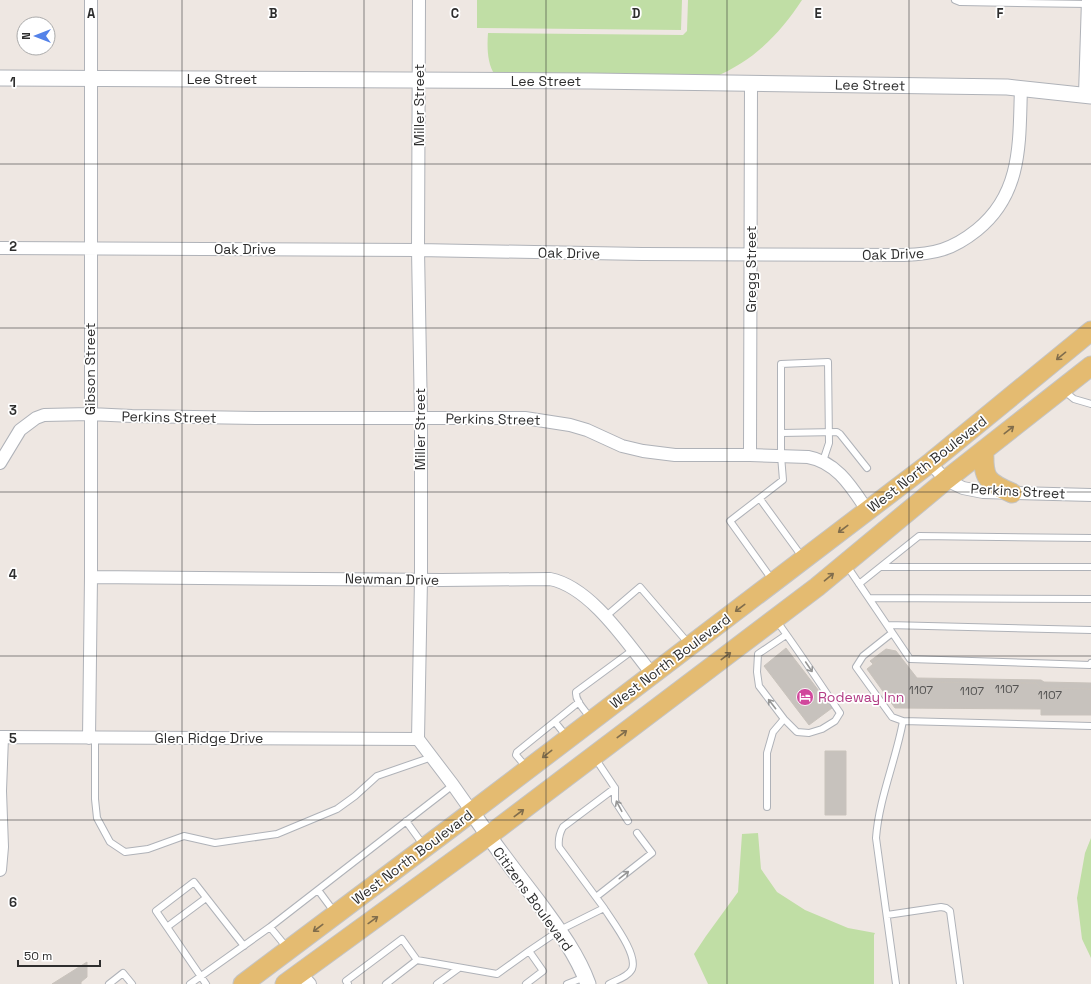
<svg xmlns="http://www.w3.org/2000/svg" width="1091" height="984" font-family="'Space Grotesk',sans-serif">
<rect width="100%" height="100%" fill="#eee7e2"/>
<path fill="#c0dea5" d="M477 0H682L681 30 477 28Z
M688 0H802C780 34 752 62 714 77L495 75C487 64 487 46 488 33L683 35 687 31Z
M758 833 761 869 777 892 805 910 848 928 875 933 874 935V984H708L694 954 706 936 738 892 742 834Z
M1091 838V958L1082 939 1077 898 1085 853Z"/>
<path fill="#c7c2bd" stroke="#c9c3bc" d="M786 648 832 708 809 725 764 666Z
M886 649 896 651 917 678 1041 680 1044 682 1091 683V689L1041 688 1036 683 915 682 894 655 887 653 873 664 870 661Z
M887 653 894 655 915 682 1036 683 1041 688 1091 689V715H1041V709L895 708 867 669Z
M825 751H846V815H825Z
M87 962V977L81 982V984H52Z"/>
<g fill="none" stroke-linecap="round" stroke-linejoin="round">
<g stroke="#afb2b8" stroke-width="8">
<path id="service" d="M955 0 960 2 1088 4
M1063 390 1074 399 1091 404
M781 433 837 432 840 434 867 468
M760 499 803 558
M847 566 910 659 1090 665 1091 663
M882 567H1091
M773 581 730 521 783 480 781 456V364L828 362 829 443 823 461
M859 584 919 536 1091 538
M869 598 1091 599
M605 617 640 587 689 644
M776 620C798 650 819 682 840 713L835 721 822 729 809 733 797 732 784 719 759 686 757 672 758 654 786 635
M888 625 1091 630
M892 633 863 656 856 667 892 717 903 721 1091 726
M591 719C586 711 575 702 576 692L633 650
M555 722 567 737
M95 738V799L97 818 110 842 125 852 148 849 184 836 215 843 277 834 337 809 355 796 377 776 432 757
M527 768 516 755 517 752 579 702
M615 788V801L628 821
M767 807V753L773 732 784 719
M406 821 424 846
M318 890 335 913
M596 897 652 853 637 833
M604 908C612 921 638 954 632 969 628 977 616 980 609 984
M887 915 941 907 946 908 950 911 960 984
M167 927 206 898
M270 927 288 949
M109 984 123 973 132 984
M190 984 270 927 453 785
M206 984 156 911 194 882 244 946
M348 984 346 981 402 939 417 960 497 974 529 951
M386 984 417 960
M437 984 459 968
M526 984 543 971 529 951 560 930 604 908 559 847C558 839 559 834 563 827L615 788 595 758
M567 984 585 977
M896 984 876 838C879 798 896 760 903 721"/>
</g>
<g stroke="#afb2b8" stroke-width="14">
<path id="minor" d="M419 0 418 250 421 418V579L418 739 453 785 472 812
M1085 95 1088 0
M0 248 418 250 642 254 904 255C934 254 952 250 977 230 1023 193 1019 141 1021 88
M750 455 751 83
M0 463 20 430 36 418 44 415 90 414 132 416 259 418H525L570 425 587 430 622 446 643 451 675 455H750L808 457C837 462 852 488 867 510
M930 463 946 480 963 488 983 492 1091 495
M91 577 441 580 550 579C591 587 627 643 652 674
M0 737 418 739
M89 738 91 577V0
M0 870 2 847 0 791 2 737
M300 973 310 984"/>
</g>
<g stroke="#afb2b8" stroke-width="17">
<path id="tertiary" d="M0 78 591 81 1007 87 1091 96
M472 812C493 844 516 873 539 903 558 929 577 954 588 984"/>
</g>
<g stroke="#c4c4c4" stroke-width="21">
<path id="primary" d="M984 450C983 478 986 482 1012 493
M243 984 452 827 930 463 1091 331
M285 984 488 836 817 587 946 480 1091 366"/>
</g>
<use href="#service" stroke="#fff" stroke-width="6"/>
<use href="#minor" stroke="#fff" stroke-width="12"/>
<use href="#tertiary" stroke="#fff" stroke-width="15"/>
<use href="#primary" stroke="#e4bb71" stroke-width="19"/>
</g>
<defs><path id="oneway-shaft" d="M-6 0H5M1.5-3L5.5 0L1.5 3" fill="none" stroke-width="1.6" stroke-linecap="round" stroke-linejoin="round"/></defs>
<g stroke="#806d4c">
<use href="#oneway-shaft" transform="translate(1061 356) rotate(141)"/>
<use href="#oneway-shaft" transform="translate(1009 430) rotate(-38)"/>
<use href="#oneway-shaft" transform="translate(843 529) rotate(143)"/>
<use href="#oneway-shaft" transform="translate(829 577) rotate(-40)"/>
<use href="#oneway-shaft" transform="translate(740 608) rotate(143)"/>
<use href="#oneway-shaft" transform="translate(726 656) rotate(-37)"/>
<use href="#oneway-shaft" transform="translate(622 734) rotate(-37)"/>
<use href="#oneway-shaft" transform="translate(547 754) rotate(142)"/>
<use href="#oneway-shaft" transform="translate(519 813) rotate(-37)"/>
<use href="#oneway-shaft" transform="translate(373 920) rotate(-36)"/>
<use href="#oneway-shaft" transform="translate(318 928) rotate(143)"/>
</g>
<g stroke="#969696">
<use href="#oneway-shaft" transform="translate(809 667) rotate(56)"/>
<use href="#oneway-shaft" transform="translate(772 704) rotate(-128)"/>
<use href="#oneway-shaft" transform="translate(619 806) rotate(-118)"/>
<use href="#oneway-shaft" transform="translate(624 875) rotate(-38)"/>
</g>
<path fill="none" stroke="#2e2e2e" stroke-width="1" stroke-opacity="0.55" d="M182 0V984M364 0V984M546 0V984M727 0V984M909 0V984M0 164H1091M0 328H1091M0 492H1091M0 656H1091M0 820H1091"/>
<defs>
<g id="hotel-disc" transform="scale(0.9)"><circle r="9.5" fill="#d1479c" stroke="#fff"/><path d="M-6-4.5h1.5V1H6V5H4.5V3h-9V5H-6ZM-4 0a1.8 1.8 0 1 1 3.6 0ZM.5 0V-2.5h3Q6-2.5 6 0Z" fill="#fff"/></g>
</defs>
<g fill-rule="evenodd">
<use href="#hotel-disc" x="805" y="697"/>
</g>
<g text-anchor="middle" stroke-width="3.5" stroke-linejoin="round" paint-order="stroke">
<g font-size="12" fill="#545352">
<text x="1007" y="693">1107</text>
<text x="921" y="694">1107</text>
<text x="972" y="695">1107</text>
<text x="1050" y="699">1107</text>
</g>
<g font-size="14" fill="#2e2e2e" stroke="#fff">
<text x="222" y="84">Lee Street</text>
<text x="546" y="86">Lee Street</text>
<text transform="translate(870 85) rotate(1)" y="5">Lee Street</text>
<text transform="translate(419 105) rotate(-90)" y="5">Miller Street</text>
<text x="245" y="254">Oak Drive</text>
<text transform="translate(569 253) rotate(1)" y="5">Oak Drive</text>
<text transform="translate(893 254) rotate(-2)" y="5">Oak Drive</text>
<text transform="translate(751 269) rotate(-90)" y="5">Gregg Street</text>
<text transform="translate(90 369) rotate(-90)" y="5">Gibson Street</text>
<text transform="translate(169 417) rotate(1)" y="5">Perkins Street</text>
<text transform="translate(493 419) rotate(1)" y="5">Perkins Street</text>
<text transform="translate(420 429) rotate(-90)" y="5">Miller Street</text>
<text transform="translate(927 464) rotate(-38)" y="5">West North Boulevard</text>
<text transform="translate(1018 491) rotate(3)" y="5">Perkins Street</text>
<text transform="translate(392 579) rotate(1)" y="5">Newman Drive</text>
<text transform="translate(670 661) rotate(-37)" y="5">West North Boulevard</text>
<text x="209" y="743">Glen Ridge Drive</text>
<text transform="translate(412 857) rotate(-37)" y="5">West North Boulevard</text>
<text transform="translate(533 899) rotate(54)" y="5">Citizens Boulevard</text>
</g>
<g font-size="14" fill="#b23c85" stroke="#fff" text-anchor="start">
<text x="818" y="702">Rodeway Inn</text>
</g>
</g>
<g font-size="13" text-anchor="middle" font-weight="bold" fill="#2e2e2e" stroke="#fff" stroke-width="3.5" stroke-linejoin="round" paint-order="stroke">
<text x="91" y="18">A</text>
<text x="273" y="18">B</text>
<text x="455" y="18">C</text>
<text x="636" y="18">D</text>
<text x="818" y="18">E</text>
<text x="1000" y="18">F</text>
<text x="13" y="87">1</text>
<text x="13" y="251">2</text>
<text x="13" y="415">3</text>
<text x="13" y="579">4</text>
<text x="13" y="743">5</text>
<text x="13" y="907">6</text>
</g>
<g transform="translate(36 36) rotate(270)"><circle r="19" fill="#ffffff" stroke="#ababab"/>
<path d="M0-3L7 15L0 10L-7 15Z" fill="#5482e9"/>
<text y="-6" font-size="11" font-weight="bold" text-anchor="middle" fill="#2e2e2e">N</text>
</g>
<path d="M18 960v6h82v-6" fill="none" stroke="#2e2e2e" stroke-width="2"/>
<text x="24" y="960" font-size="12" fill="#2e2e2e" stroke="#ffffff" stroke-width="3" paint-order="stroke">50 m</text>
</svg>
